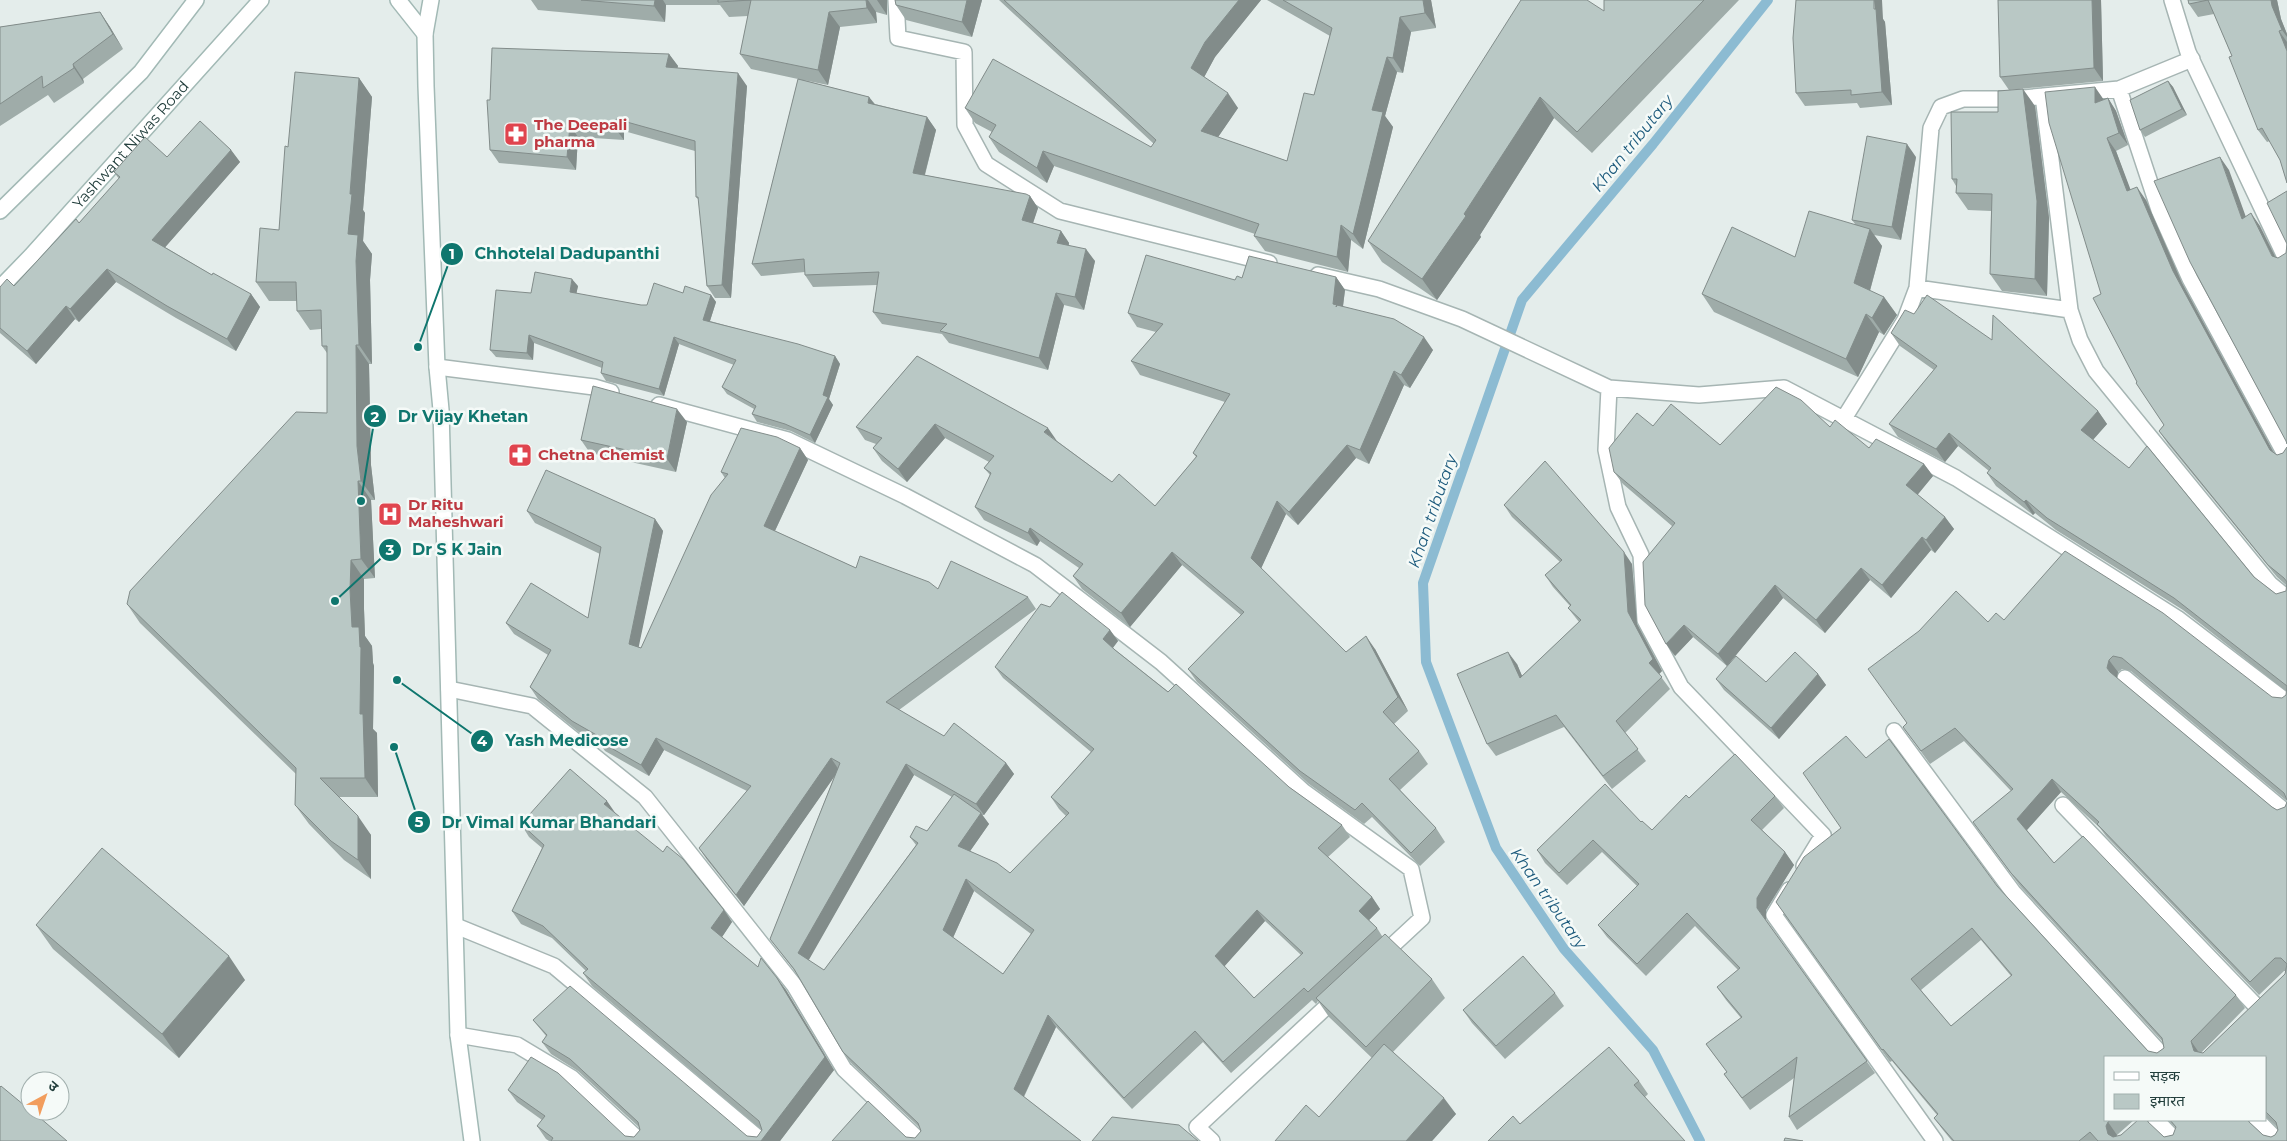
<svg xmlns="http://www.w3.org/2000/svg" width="2287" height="1141" font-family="Montserrat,'Noto Sans Devanagari',sans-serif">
<rect width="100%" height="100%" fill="#e4edeb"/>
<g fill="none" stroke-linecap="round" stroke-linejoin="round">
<path stroke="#8cbbd2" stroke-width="10" d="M1700 1141 1653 1050 1564 949 1496 848 1426 662 1423 583 1522 300 1653 144 1768 0"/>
<g stroke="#a6b5b3" stroke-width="18">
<path id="street" d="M896 0 898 38 964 52 965 125 986 164 1060 211 1269 263
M2172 0 2188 52 2287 261
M2119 89 2159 210 2190 279 2287 458
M2043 96 2070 310 2080 340 2096 371 2270 584 2287 598
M1318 275 1379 289 1462 319 1609 388 1699 395 1784 388 1956 478 2177 618 2287 702
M1917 288 2070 310
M437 367 594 387 611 392
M1609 388 1606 450 1618 507 1641 555 1645 620 1681 687 1823 835 1804 866
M659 405 788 440 905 496 1035 565 1161 662 1303 791 1411 869 1422 918 1380 957
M1843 420 1905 320 1917 288 1931 128 1941 107 1963 99H2012L2119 89 2192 59
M2125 678 2287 813
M449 689 532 706 645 797 794 985 844 1069 920 1141
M1894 731 2013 892 2164 1057
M2063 805 2259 1009
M1789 890 1774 915 1935 1141
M456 926 554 966 762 1141
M458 1035 517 1045 572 1078 640 1141
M2156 1120 2176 1141
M2257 1120 2278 1141
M1212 1141 1197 1127 1339 995"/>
</g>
<g stroke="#a2b9b5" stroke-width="18">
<g id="secondary">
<path d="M398 0 425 34"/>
<path d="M431 0 425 34 426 86 437 367 441 410 458 1035 472 1141"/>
<path d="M0 211 141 72 196 0"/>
<path id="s1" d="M0 288 31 256 261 0"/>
</g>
</g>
<use href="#street" stroke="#fff" stroke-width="15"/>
<use href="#secondary" stroke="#fff" stroke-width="15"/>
</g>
<path fill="#9faca9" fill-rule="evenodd" d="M531 0H887V15L876 12 877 23 840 27 828 85 803 80 869 97 875 104 927 117 936 130 925 175 1030 196 1038 208 1033 223 1061 231 1069 243V245L1095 261 1084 310 1064 305 1048 370 949 343 942 334 882 324 873 312 877 285 813 287 805 275V272L761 276 752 264 798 79 751 69 740 54 748 16 729 17 720 5H666L665 22 538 10Z
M895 0H982L972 37 906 20 896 5Z
M999 0H1261L1215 57 1204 77 1238 108 1218 137 1287 161 1314 95 1330 36 1267 0H1431L1436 28 1411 32 1403 73 1397 72 1385 116 1393 127 1363 249 1351 240 1348 272 1265 251 1254 236 1255 234 1054 166 1047 183 999 152 989 137 992 132 975 123 965 108 1151 147 1154 144Z
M1604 0H1739L1592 153 1554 118 1480 235 1481 237 1437 300 1382 262 1368 241 1604 11Z
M1998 0H2101L2103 81 2009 90 2000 77Z
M2188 0H2277L2281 19 2287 34V183L2280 160 2270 141 2267 142 2258 130 2232 56 2214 14 2198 17 2189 4Z
M100 12 110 27 123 49 83 79 84 83 54 103 48 95 0 126V27Z
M1883 19 1885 22 1892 105 1860 108 1857 103 1805 106 1796 93Z
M669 54 678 66 677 68 747 86 731 298H715L707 286 699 200 696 197 695 151 624 131V140L578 137 576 170 499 163 490 150V100Z
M359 78 372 97 363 210 365 213 363 241 372 254 370 280 372 364H369L371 465 375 500H371L375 578 364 579V609L365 636 372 646 373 663 374 666 373 729 377 733 378 797H339L371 835V879L344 860 309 824 295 805 296 774 140 623 127 604 327 413V353L322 346 321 329 310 330 297 311V301H269L256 282 279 230 288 147Z
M2168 81 2173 87 2187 115 2145 137 2140 130Z
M2108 98 2116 111 2128 145 2116 151 2130 190 2146 200 2182 283 2273 452 2277 455 2283 453 2287 447V801L2131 671 2122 669 2118 672 2117 678 2272 807 2277 810 2285 807 2287 802V1141H1952L1943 1130 1934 1118 1937 1115 1892 1061 1890 1062 1776 902 1841 828 1866 758 1997 886 2148 1051 2157 1053 2164 1048 2163 1042 2020 886 1973 822 2011 791 1964 741 1930 764 1903 727 1907 724 1988 622 2004 620 2272 697 2282 698 2286 695V691L2183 610 2056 530 2035 513 2033 515 1996 486 1987 473 1989 471 1958 446 1945 462 1898 437 1889 424 1934 370 1900 346 1891 333 1914 314 1992 340 2098 411 2107 424 2093 440 2254 577 2276 594 2286 591V585L2277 577 2168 444 2159 431 2164 425 2137 382 2101 294 2104 100ZM2061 792 2100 828 2106 836 2259 995 2284 971H2285V974L2203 1053H2201L2245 1008 2236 995 2054 863 2027 830ZM1981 940 2011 976 1951 1026 1921 990ZM2106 1057H2266V1117L2278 1128V1130L2275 1135 2271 1137 2263 1135 2248 1121V1120H2168L2176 1128 2173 1135 2164 1137H2116L2117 1135 2134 1120H2106Z
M2035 106 2049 218 2047 296 2002 291 1990 274 1991 211 1968 210 1956 193V186L1952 179 1998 112Z
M231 150 240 162 165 247 212 275 251 294 260 307 236 351 176 318 116 282 79 322 75 319 36 364 0 333V287L14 286 79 223 119 179 114 172 167 157Z
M1916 157 1901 240 1874 235 1882 246 1870 291 1884 297 1897 315 1884 335 1879 332 1858 377 1714 312 1702 294 1795 257 1855 224 1852 220Z
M1336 277 1345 290 1343 307 1433 350 1410 388 1404 385 1369 464 1356 458 1298 525 1286 514 1261 568 1346 652 1375 649 1408 711 1394 724 1419 751 1428 764 1400 790 1436 828 1445 842 1420 866 1372 817 1364 824 1309 784 1197 682 1188 669 1241 615 1182 565 1130 627 1082 589 1073 576 1079 568 1040 541 1037 546 984 520 975 507 990 475 984 468 989 462 945 438 907 482 882 461 873 448 876 444 865 440 856 427 917 356 1057 441 1112 482 1155 506 1196 457 1193 453 1225 402 1140 375 1131 361 1156 332 1137 327 1128 313 1242 278Z
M578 286 576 294 641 305H647L683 293 711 295 716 302 710 321 835 356 840 364 829 399 833 405 815 443 791 431 757 422 752 414 754 409 727 394 722 387 734 365 679 344 664 396 606 381 601 373 602 368 534 343 533 360 496 357 490 350 531 293Z
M687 422 676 472 590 453 581 440Z
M1653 426 1720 445 1830 427 1869 448 1924 464 1933 476 1917 494 1945 517 1954 529 1935 553 1931 550 1891 598 1870 580 1825 633 1783 598 1727 666 1693 637 1675 656 1672 526 1623 484 1614 472Z
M800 448 808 460 775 531 856 568 938 589 1028 597 1036 609 899 710 944 736 1006 763 1014 774 984 815H982L989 824 970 851 1010 873 1066 816 1059 809 1051 797 1091 752 1003 678 995 667 1050 607 1110 630 1118 641 1113 648 1289 787 1342 825 1350 837 1328 857 1372 897 1380 909 1369 920 1377 928 1382 936 1432 979 1445 998 1393 1052 1456 1114 1432 1141H1275L1319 1117 1372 1058 1329 1017 1318 1001 1316 1004 1312 1000 1231 1073 1203 1042 1132 1109 1056 1027 1024 1097 1081 1141H832L906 1137 915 1138 921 1131 920 1128 851 1063 843 1052 797 974 770 939 835 775 744 906 707 860 699 848 747 791 664 750 649 776 605 751 600 744 580 733 538 699 530 687 548 655 514 634 506 623 588 618 600 554 535 523 527 511 655 519 663 531 638 647 641 648 725 478 721 472ZM914 775 952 797 927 831 910 837 916 845 824 970 808 960ZM974 891 1031 934 1003 974 953 938ZM1265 921 1301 955 1254 998 1224 966Z
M1504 505 1632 564 1637 624 1662 671 1659 674 1670 689 1625 733 1646 761 1612 789 1564 727 1496 756 1487 744 1517 664 1522 676 1579 622 1568 608 1570 606 1553 587 1545 575 1560 562 1512 517Z
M1818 674 1826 685 1779 739 1724 690 1716 679 1766 682Z
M1775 796 1784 808 1762 830 1785 852 1794 865 1766 910V920L1875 1073 1797 1130 1789 1117 1794 1078 1750 1110 1724 1074 1727 1072 1706 1044 1741 1018 1726 1000 1717 987 1738 970 1695 926 1646 976 1607 937 1598 925 1637 886 1602 852 1567 885 1545 863 1537 850 1641 822 1652 830 1689 798Z
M614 812 724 910 732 922 722 937 758 967 777 978 786 990 834 1070 780 1141H549L546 1139 537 1126 542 1120 517 1102 508 1090 625 1136 634 1137 640 1130V1128L578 1071 551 1054 542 1042 546 1036 533 1020 747 1136 757 1137 762 1130 592 986 583 973 586 971 552 938 521 924 512 911 542 848 529 837 521 824Z
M36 925 245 980 179 1058 53 949Z
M1555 993 1564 1006 1505 1059 1472 1023 1463 1010Z
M1639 1081 1648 1094 1645 1097 1520 1124Z"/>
<path fill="#828c8a" d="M655 0H663L666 5 665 22 654 6Z
M866 0H868L876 12 877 23 867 8Z
M877 0H887V15Z
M967 0H982L972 37 962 22Z
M1239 0H1261L1215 57 1201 83 1191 68 1205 42Z
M1423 0H1431L1436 28 1425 13Z
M1874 0H1882L1883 19 1885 22 1892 105 1882 92Z
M2092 0H2101L2103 81 2094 68Z
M2271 0H2277L2281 19 2287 34V37L2282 30 2272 6Z
M100 12 110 27 123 49 113 34Z
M829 12 840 27 828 85 818 70Z
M1400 17 1411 32 1403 73 1393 58Z
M2279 31 2287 42V51Z
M669 54 678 66 674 80 666 67Z
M1387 57 1397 72 1385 116 1393 127 1363 249 1353 234 1372 110Z
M73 64 83 79 84 83 74 68Z
M738 73 747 86 731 298 722 285Z
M359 78 372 97 363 210 365 213 363 241 372 254 370 280 372 364 359 345 356 261 348 234 350 194Z
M2168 81 2173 87 2187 115 2182 109Z
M2095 87 2104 100 2095 103Z
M2023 89 2035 106 2049 218 2047 296 2035 279Z
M1228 93 1238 108 1212 146 1201 131Z
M869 97 878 109 868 103Z
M1540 97 1554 118 1480 235 1481 237 1437 300 1422 279 1464 214Z
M2108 98 2116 111 2128 145 2119 133Z
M927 117 936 130 922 185 913 173Z
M616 119 624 131V140L615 128Z
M570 125 578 137 576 170 567 157Z
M2107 138 2116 151 2136 204 2127 191Z
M1907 144 1916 157 1901 240 1892 227Z
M231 150 240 162 161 252 152 240Z
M1043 151 1054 166 1047 183 1037 168Z
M2220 157 2229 170 2251 231 2242 219Z
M2137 187 2146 200 2182 283 2279 462 2270 450 2173 271Z
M1030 196 1038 208 1030 232 1022 220Z
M2251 213 2260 226 2281 268 2272 256Z
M1341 225 1351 240 1348 272 1337 257Z
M1870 229 1882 246 1867 301 1854 283Z
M1061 231 1069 243 1066 255 1057 243Z
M1086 249 1095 261 1084 310 1075 297Z
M107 269 116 282 79 322 70 309Z
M1336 277 1345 290 1342 313 1333 304Z
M572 279 578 286 575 300 570 292Z
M1056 293 1064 305 1048 370 1039 358Z
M251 294 260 307 236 351 227 339Z
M711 295 716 302 708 327 703 320Z
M1884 297 1897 315 1884 335 1872 318Z
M66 306 75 319 36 364 27 351Z
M1866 314 1879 332 1858 377 1846 359Z
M529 335 534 343 533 360 527 353Z
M674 337 679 344 664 396 659 389Z
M1424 337 1433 350 1410 388 1401 375Z
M356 345 369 364 371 465 375 500 361 481 357 446Z
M835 356 840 364 829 399 833 405 815 443 810 435Z
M1394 371 1404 385 1369 464 1360 450Z
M677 409 687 422 676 472 667 459Z
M2098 411 2107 424 2090 443 2081 430Z
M935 424 945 438 907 482 898 469Z
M1048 428 1057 441 1044 432Z
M1949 433 1958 446 1945 462 1936 449Z
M1347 445 1356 458 1298 525 1289 512Z
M800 448 808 460 772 537 764 526Z
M1924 464 1933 476 1915 498 1906 485Z
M358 481 371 500 375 578 361 559Z
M2026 500 2035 513 2033 515 2024 502Z
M1277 501 1286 514 1260 571 1251 558Z
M1945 517 1954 529 1935 553 1926 540Z
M655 519 663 531 637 655 629 644Z
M1030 528 1040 541 1037 546 1028 533Z
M1922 537 1931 550 1891 598 1882 585Z
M1172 552 1182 565 1130 627 1121 613Z
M1624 552 1632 564 1637 624 1662 671 1657 676 1649 663 1628 612Z
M351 560 364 579V609L365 636 372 646 373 663 374 666 373 729 377 733 378 797 365 778 360 714 352 627 350 590Z
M1861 568 1870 580 1825 633 1816 620Z
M1775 585 1783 598 1727 666 1718 654Z
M1684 625 1693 637 1675 656 1666 644Z
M1110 630 1118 641 1111 650 1103 639Z
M1366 636 1375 649 1408 711 1398 697Z
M1508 652 1517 664 1528 690 1520 678Z
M2109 660 2118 672 2116 681 2107 668Z
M1818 674 1826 685 1779 739 1771 728Z
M656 738 664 750 649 776 641 765Z
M831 758 839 770 744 906 736 895Z
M1006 763 1014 774 984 815 976 804Z
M906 764 914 775 806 965 798 953Z
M2052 779 2061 792 2026 831 2017 819Z
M607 801 616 814 604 804Z
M981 813 989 824 966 857 958 846Z
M358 816 371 835V879L358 860Z
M1785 852 1794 865 1766 910V920L1757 908V898Z
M966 879 974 891 951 942 943 930Z
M1372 897 1380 909 1367 922 1359 911Z
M724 910 732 922 720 940 711 928Z
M1257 910 1265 921 1223 968 1215 956Z
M229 956 245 980 179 1058 162 1034Z
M777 978 786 990 834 1070 780 1141H761Z
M1048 1015 1056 1027 1022 1100 1014 1089Z
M2191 1041 2200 1054 2194 1051Z
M1444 1098 1456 1114 1432 1141H1406Z
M2108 1122 2117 1135 2115 1139 2108 1134 2106 1126Z"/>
<path fill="#b9c8c5" stroke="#828c8a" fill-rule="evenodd" d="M581 0H655L654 6Z
M718 0H866L867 8 829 12 818 70 740 54 751 0 718 2Z
M895 0H967L962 22 896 5Z
M1004 0H1239L1205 42 1191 68 1228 93 1201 131 1287 161 1304 93 1314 95 1332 28 1283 0H1423L1425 13 1400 17 1393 58 1387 57 1372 110 1383 112 1353 234 1341 225 1337 257 1254 236 1259 224 1043 151 1037 168 989 137 996 125 965 108 993 59 1151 147 1156 140Z
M1521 0H1587L1604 11V0H1704L1577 132 1540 97 1464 214 1466 216 1422 279 1368 241Z
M1796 0H1874V9H1876L1882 92 1851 95V90L1796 93 1793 38Z
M1998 0H2092L2094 68 2000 77Z
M2188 0H2271L2272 6 2282 30 2279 31 2287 51V183L2280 160 2262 128 2258 130 2229 57 2232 56 2208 0 2189 4Z
M100 12 113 34 73 64 74 68 43 88 42 76 0 104V27Z
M492 48 669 54 666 67 738 73 722 285 707 286 698 197H696L695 141 616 119 615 128 570 125 567 157 490 150 487 100H490Z
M295 72 359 78 350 194H352L348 234 358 235 356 261 359 345H356L357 446 361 481H358L361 559 351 560 350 590 352 627H359L360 647H361L360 714H363L365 778H320L358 816V860L331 841 295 805 296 768 127 604 130 591 296 412 327 413V346H322L321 310 297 311 296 282H256L260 228 279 230 285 146 288 147Z
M798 79 869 97 868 103 927 117 913 173 1026 194 1030 196 1022 220 1061 231 1057 243 1086 249 1075 297 1056 293 1039 358 940 331 947 324 873 312 879 272 805 275 804 259 752 264Z
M2168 81 2182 109 2140 130 2130 100Z
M2095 87V103L2108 98 2119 133 2107 138 2127 191 2137 187 2173 271 2270 450 2277 455 2283 453 2287 447V800L2284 793 2122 658 2113 656 2109 660 2107 668 2110 672 2272 807 2277 810 2285 807 2287 802V1141H2098L2090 1132 2079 1141H1954L1934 1118 1938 1114 1883 1049 1882 1050 1776 902 1804 857 1841 828 1803 773 1846 736 1866 758 1889 739 1997 886 2148 1051 2157 1053 2164 1048 2162 1038 2011 873 1973 822 2013 789 1955 728 1921 751 1903 727 1907 723 1868 669 1919 631 1956 591 1988 622 1996 613 2004 620 2065 551 2163 613 2272 697 2282 698 2286 695 2287 686 2174 598 2047 518 2026 500 2024 502 1987 473 1991 468 1949 433 1936 449 1889 424 1937 366 1891 333 1905 310 1914 314 1927 295 1992 340 1993 315 2098 411 2081 430 2129 468 2147 446 2254 577 2276 594 2286 591 2287 582 2284 578 2268 565 2159 431 2164 425 2136 383 2137 382 2093 298 2101 294 2049 123 2045 92ZM2052 779 2099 822 2097 824 2250 982 2275 958H2281L2287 964 2285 974 2203 1053 2194 1051 2191 1041 2236 995 2083 836 2054 863 2017 819ZM1972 928 2012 975 1951 1026 1911 979ZM2106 1057H2266V1112L2276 1122 2278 1130 2275 1135 2271 1137 2263 1135 2247 1120H2170L2176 1127 2173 1135 2164 1137 2146 1120H2138L2121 1135 2113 1137 2108 1134 2106 1126 2108 1122 2111 1120H2106Z
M2023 89 2037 201 2035 279 1990 274 1992 194 1956 193 1957 179H1952L1951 112H1998V91Z
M200 121 231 150 152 240 212 275 213 273 251 294 227 339 167 306 107 269 70 309 66 306 27 351 0 328V287L7 279 14 286 76 219 79 223 120 177 114 172 145 137 167 157Z
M1867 136 1907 144 1892 227 1852 220Z
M2220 157 2242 219 2251 213 2272 256 2278 258 2286 253 2287 244 2267 203 2287 191V444L2286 441 2190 262 2154 181Z
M1809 211 1870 229 1854 283 1884 297 1872 318 1866 314 1846 359 1702 294 1732 227 1795 257Z
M1146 255 1235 280 1237 276 1242 278 1249 256 1336 277 1333 304 1337 305 1336 307 1337 305 1394 319 1424 337 1401 375 1394 371 1360 450 1347 445 1289 512 1277 501 1251 558 1346 652 1366 636 1398 697 1383 712 1419 751 1389 779 1436 828 1411 853 1362 803 1355 810 1300 771 1188 669 1244 612 1172 552 1121 613 1073 576 1083 564 1030 528 1028 533 975 507 991 473 984 468 994 456 935 424 898 469 873 448 882 438 856 427 917 356 1048 428 1044 432 1112 482 1119 474 1155 506 1197 456 1193 453 1230 394 1131 361 1163 324 1128 313Z
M535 272 572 279 570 292 641 305H647L654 283 683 293 685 286 711 295 703 320 798 344 835 356 823 395 828 397 810 435 785 424 752 414 756 406 722 387 736 360 674 337 659 389 601 373 603 362 529 335 527 353 490 350 496 290 531 293Z
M593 386 677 409 667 459 581 440Z
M1776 387 1801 400 1830 427 1835 420 1869 448 1876 439 1924 464 1906 485 1945 517 1926 540 1922 537 1882 585 1861 568 1816 620 1775 585 1718 654 1684 625 1666 644 1645 605 1643 562 1675 523 1614 472 1609 448 1637 413 1653 426 1671 404 1720 445Z
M741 428 777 437 800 448 764 526 856 568 860 556 929 582 938 589 951 561 1028 597 886 702 944 736 954 723 1006 763 976 804 906 764 798 953 824 970 918 843 910 837 916 826 927 831 954 794 981 813 958 846 997 863 1010 873 1069 813 1051 797 1094 749 995 667 1041 604 1050 607 1062 592 1110 630 1103 639 1115 650 1168 692 1176 684 1289 787 1342 825 1318 848 1372 897 1359 911 1377 928 1308 992 1304 988 1223 1062 1195 1031 1124 1098 1048 1015 1014 1089 1081 1141H832L868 1101 906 1137 915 1138 921 1131 918 1123 843 1052 794 969 770 939 840 763 831 758 736 895 699 848 751 786 656 738 641 765 597 740 600 737 572 721 530 687 551 650 506 623 531 583 588 618 601 547 527 511 546 470 655 519 629 644 641 648 711 495 728 474 721 472ZM966 879 1034 930 1003 974 943 930ZM1257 910 1303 953 1254 998 1215 956Z
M1545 461 1624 552 1628 612 1653 659 1649 663 1662 677 1616 721 1638 749 1603 776 1556 715 1487 744 1457 674 1508 652 1520 678 1581 620 1568 608 1571 605 1545 575 1562 560 1504 505Z
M1795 652 1818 674 1771 728 1716 679 1736 656 1766 682Z
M1735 754 1775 796 1751 820 1785 852 1757 898V908L1867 1061 1789 1117 1797 1057 1742 1098 1724 1074 1727 1072 1706 1044 1742 1017 1717 987 1740 968 1687 913 1637 964 1598 925 1639 884 1593 840 1559 873 1537 850 1605 784 1641 822 1642 821 1652 830 1686 795 1689 798Z
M570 769 607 801 604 804 663 852 667 846 683 859 724 910 711 928 758 967 761 958 777 978 825 1057 761 1141H551L553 1138 537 1126 545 1116 508 1090 531 1057 558 1073 625 1136 634 1137 640 1130 638 1122 570 1059 542 1042 547 1035 533 1020 570 986 747 1136 757 1137 762 1130 759 1121 583 973 588 969 543 926 512 911 544 845 521 824Z
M102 848 229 956 162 1034 36 925Z
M1385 934 1432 979 1366 1047 1316 998Z
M1523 956 1555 993 1496 1046 1463 1010Z
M1384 1044 1444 1098 1406 1141H1275L1306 1105 1319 1117Z
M1609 1047 1639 1081 1634 1085 1685 1141H1488L1513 1116 1520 1124Z
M1 1086 30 1110V1111H32L67 1141H0V1087Z
M1112 1117 1179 1125 1198 1141H1092Z
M1785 1138 1803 1141H1784Z"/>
<defs>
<g id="pharmacy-square" transform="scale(1.25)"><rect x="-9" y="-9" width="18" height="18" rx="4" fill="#e0444e" stroke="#f5faf8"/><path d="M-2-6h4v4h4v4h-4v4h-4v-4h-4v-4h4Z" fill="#fff"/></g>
<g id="hospital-square" transform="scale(1.25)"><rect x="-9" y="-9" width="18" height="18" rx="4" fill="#e0444e" stroke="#f5faf8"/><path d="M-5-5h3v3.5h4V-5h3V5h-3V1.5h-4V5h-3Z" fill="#fff"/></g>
</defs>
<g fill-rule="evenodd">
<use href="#pharmacy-square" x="516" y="134"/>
<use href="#pharmacy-square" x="520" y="455"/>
<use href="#hospital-square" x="390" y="514"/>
</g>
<g text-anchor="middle" stroke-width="5" stroke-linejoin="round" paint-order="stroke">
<g font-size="15" font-weight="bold" fill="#be3a42" stroke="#f5faf8" text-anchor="start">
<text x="534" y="130">The Deepali<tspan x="534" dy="17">pharma</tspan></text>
<text x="538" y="460">Chetna Chemist</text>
<text x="408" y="510">Dr Ritu<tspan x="408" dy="17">Maheshwari</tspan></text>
</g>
<g font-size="15" fill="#233f3d" stroke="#f5faf8">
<text dy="5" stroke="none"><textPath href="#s1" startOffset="194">Yashwant Niwas Road</textPath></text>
</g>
<g font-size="16" font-style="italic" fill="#1c5a7c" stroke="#f5faf8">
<text transform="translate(1632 143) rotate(-51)" y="6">Khan tributary</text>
<text transform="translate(1432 511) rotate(-71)" y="6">Khan tributary</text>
<text transform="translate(1549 898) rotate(55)" y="6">Khan tributary</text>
</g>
</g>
<path fill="none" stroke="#0f766e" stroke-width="2" d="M418 347L452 254M361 501L375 416M335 601L390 550M397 680L482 741M394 747L419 822"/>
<g fill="#0f766e" stroke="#f5faf8" stroke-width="2">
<circle cx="418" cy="347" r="5"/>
<circle cx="361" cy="501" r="5"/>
<circle cx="335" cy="601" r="5"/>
<circle cx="397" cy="680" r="5"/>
<circle cx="394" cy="747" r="5"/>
<circle cx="452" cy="254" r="12"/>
<circle cx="375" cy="416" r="12"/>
<circle cx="390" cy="550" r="12"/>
<circle cx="482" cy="741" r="12"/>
<circle cx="419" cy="822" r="12"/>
</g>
<g font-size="15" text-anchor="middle" font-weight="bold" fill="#fff">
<text x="452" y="259">1</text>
<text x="375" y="422">2</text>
<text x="390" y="555">3</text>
<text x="482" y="746">4</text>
<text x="419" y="827">5</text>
</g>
<g font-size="16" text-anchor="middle" font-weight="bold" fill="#0f766e" stroke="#f5faf8" stroke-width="5" stroke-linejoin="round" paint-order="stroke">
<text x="567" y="259">Chhotelal Dadupanthi</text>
<text x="463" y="422">Dr Vijay Khetan</text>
<text x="457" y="555">Dr S K Jain</text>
<text x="567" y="746">Yash Medicose</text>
<text x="549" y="828">Dr Vimal Kumar Bhandari</text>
</g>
<rect x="2104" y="1056" width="162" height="65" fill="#f5faf8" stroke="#a1afad"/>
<rect x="2114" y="1072" width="25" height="8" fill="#ffffff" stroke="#a1afad"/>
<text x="2150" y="1081" font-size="15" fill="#233f3d">सड़क</text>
<rect x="2114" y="1094" width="25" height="15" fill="#b9c8c5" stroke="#a1afad"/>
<text x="2150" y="1106" font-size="15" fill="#233f3d">इमारत</text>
<g transform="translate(45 1096) rotate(40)"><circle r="24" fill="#f5faf8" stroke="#a1afad"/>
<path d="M0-4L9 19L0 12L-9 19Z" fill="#f29d5d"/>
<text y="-8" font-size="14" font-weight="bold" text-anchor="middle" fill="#233f3d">उ</text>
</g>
</svg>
